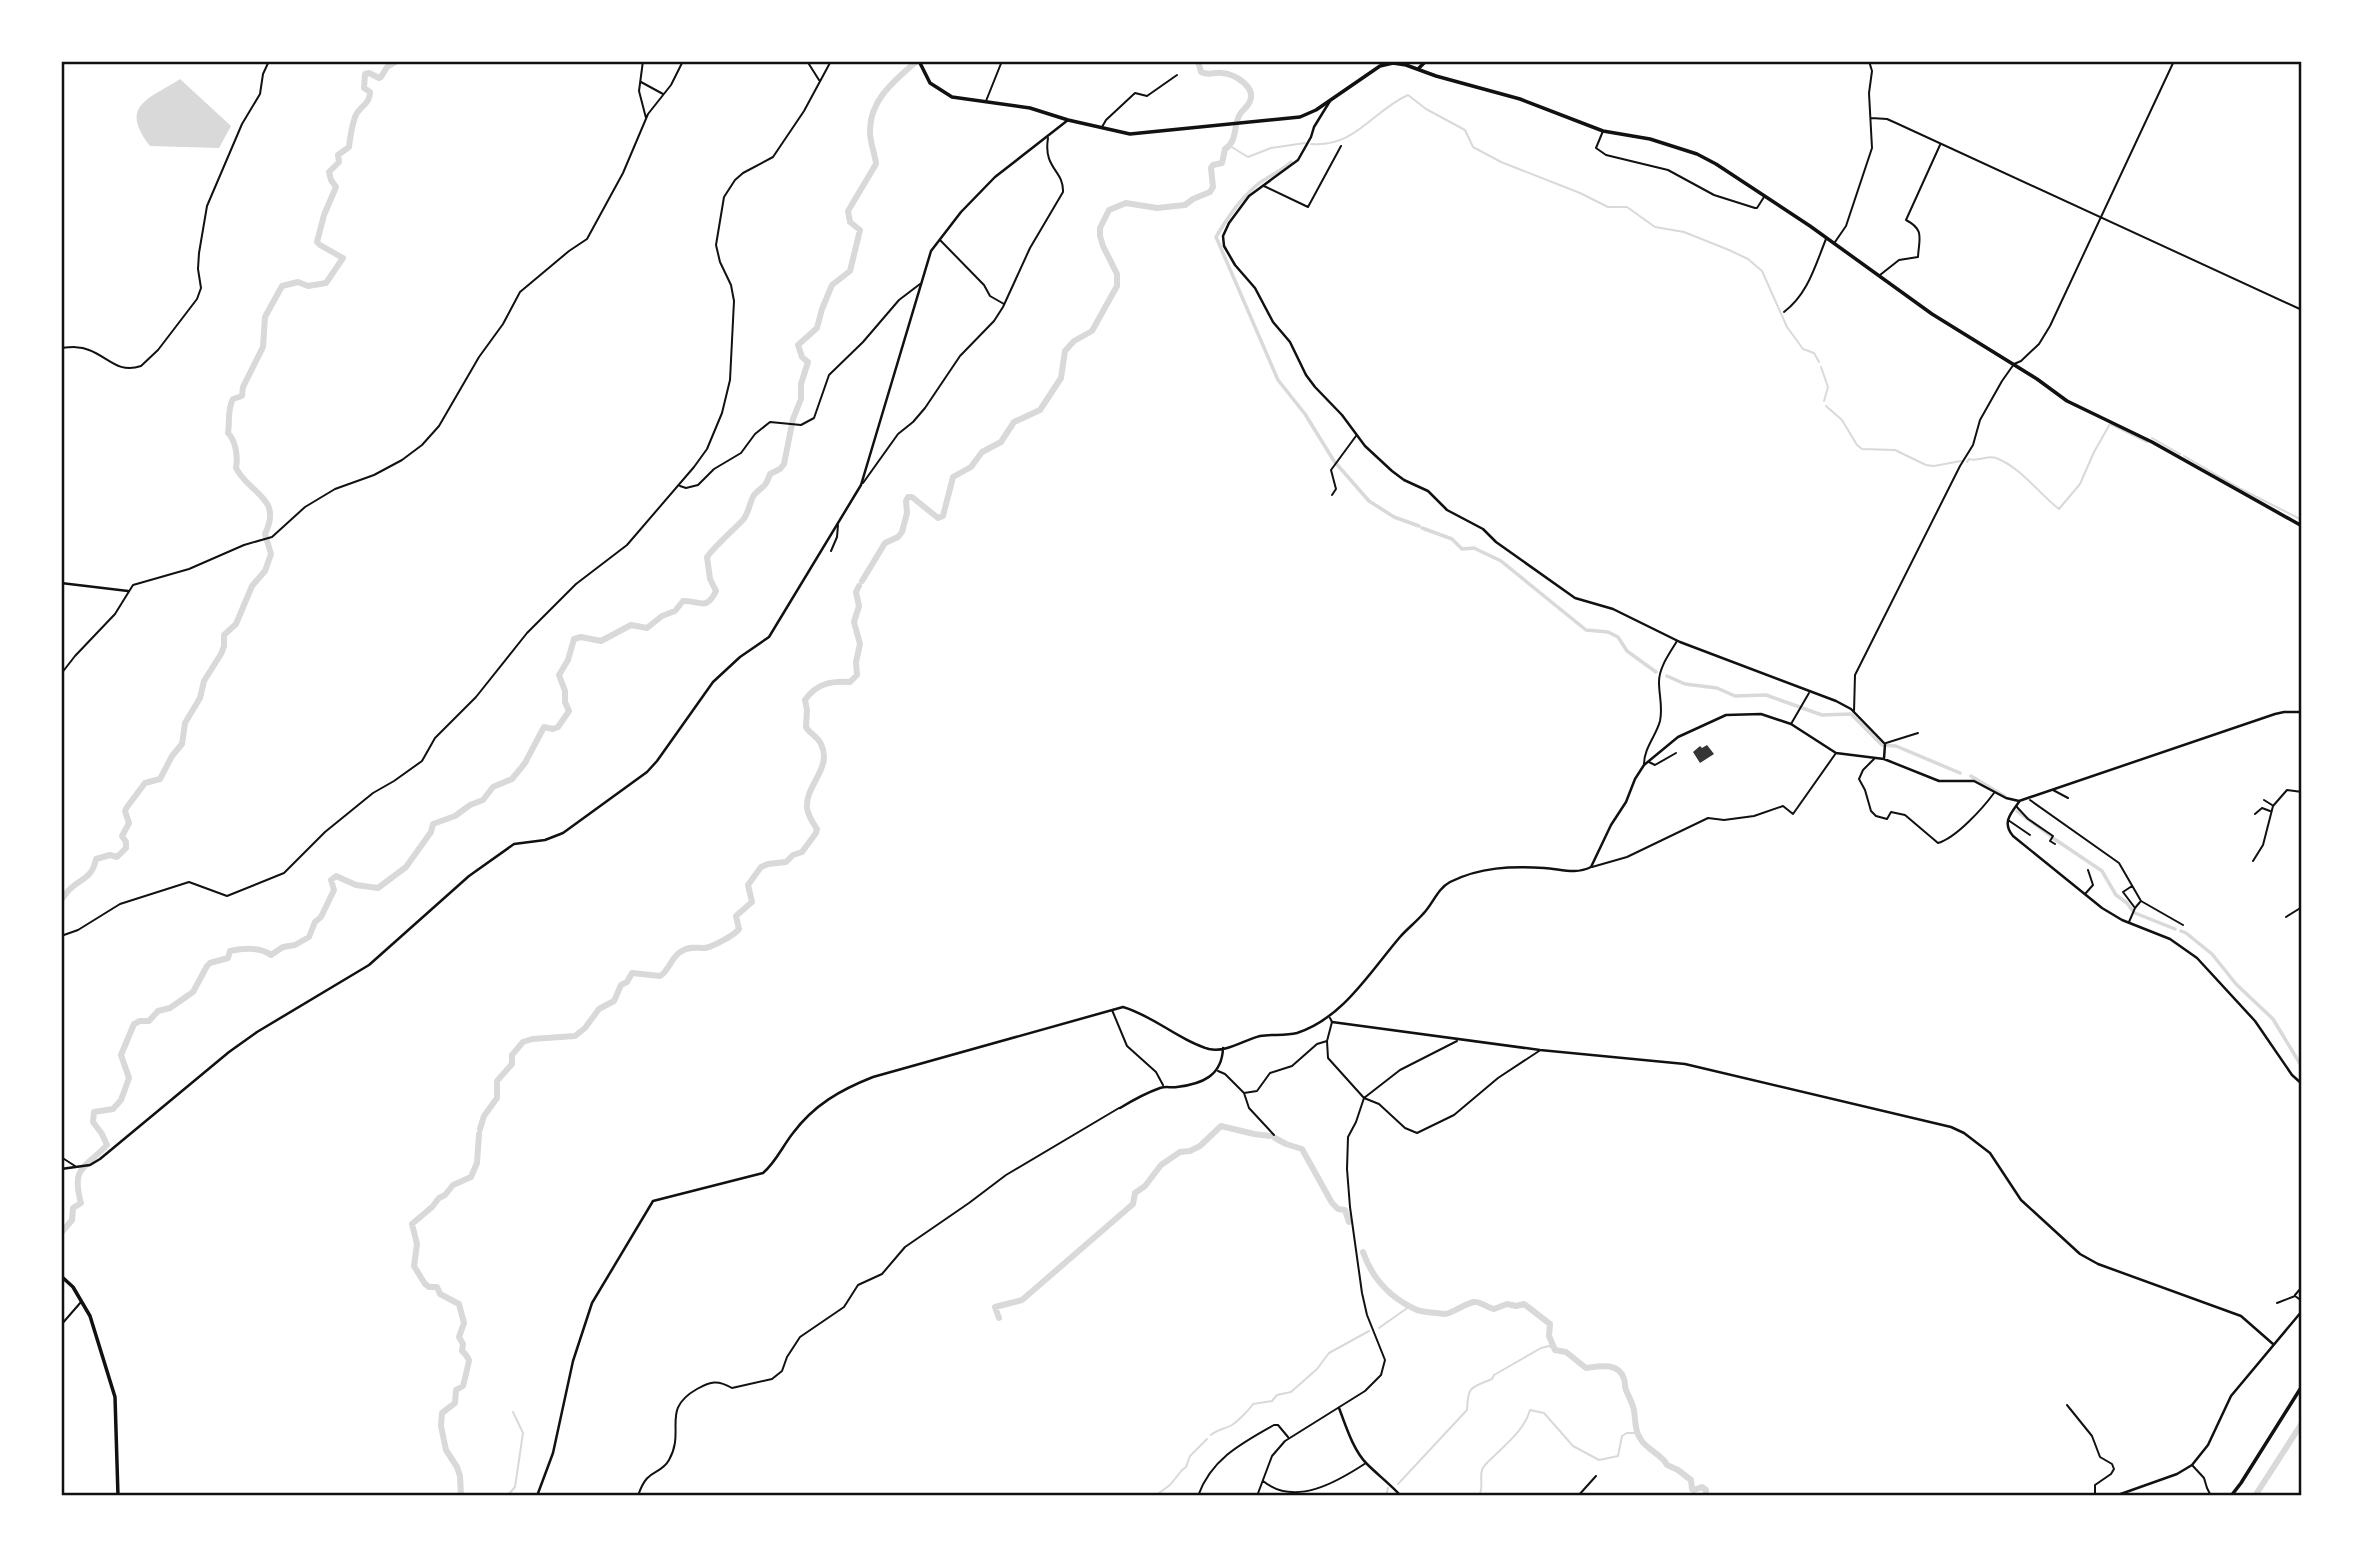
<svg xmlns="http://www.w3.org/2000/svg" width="2363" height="1557" font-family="Manrope,sans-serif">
<rect width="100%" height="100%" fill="#fff"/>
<path fill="#d9d9d9" d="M180 79 231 126 219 148 150 146C119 105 148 100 180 79Z"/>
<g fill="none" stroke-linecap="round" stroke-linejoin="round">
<path stroke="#d9d9d9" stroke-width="2" d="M1311 144C1355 148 1372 111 1408 95L1426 109 1465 130 1473 147 1501 162 1580 193 1608 207H1627L1655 227 1684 232 1729 250 1748 259 1762 271 1787 327 1803 349 1814 353 1819 362
M1230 146 1248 157 1271 148 1305 143
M1821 367 1828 387 1824 401
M1826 406 1842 420 1857 445 1862 449 1895 450 1926 465 1934 466 1961 461
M2152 438 2180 454
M2184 456 2241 489 2302 520
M1967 462 1969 459C1978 462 1987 455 1996 458 2022 468 2038 493 2059 509L2080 484 2094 452 2110 424 2147 442
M1379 1328 1410 1306
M1211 1435C1218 1429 1225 1429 1232 1425 1238 1421 1249 1410 1253 1404L1272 1401 1277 1395 1291 1392 1317 1369 1329 1353 1369 1331
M1398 1484 1467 1410C1468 1385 1471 1388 1492 1379L1494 1375 1541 1348 1549 1346 1555 1350
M507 1496 515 1487 523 1433 513 1412
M1155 1496 1170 1485 1182 1470 1186 1467 1190 1456 1207 1439
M1386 1496 1388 1488
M1479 1496C1485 1486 1477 1473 1485 1465 1501 1448 1524 1432 1530 1410L1544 1413 1573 1446 1599 1460 1618 1456 1622 1436 1627 1433H1637"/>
<path stroke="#d9d9d9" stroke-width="3.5" d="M1291 162C1281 171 1269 176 1258 184 1240 199 1228 217 1216 237L1278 380 1305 414 1334 461 1369 501 1394 517 1419 526
M1422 528 1452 539 1462 549 1474 548 1501 561 1586 630 1608 632 1618 637 1627 651 1656 672
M1667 676 1685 684 1717 688 1735 696 1766 695 1822 715 1851 714 1882 745 1896 746 1960 773
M1971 776 2004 796
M2017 811 2051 836
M2053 838 2102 871 2116 895 2127 903 2132 910
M2135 913 2175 929
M2181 931 2186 933 2212 954 2236 984 2273 1019 2302 1067"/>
<path stroke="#d9d9d9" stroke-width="6" d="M862 581 885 543 898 537 902 532 907 513 906 501 908 497H912L938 518 943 516 953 477 971 467 982 452 1001 442 1014 422 1040 410 1061 378 1065 351 1074 341 1092 331 1117 286V274L1103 246 1100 236V228L1109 210 1126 203 1157 208 1185 205 1193 199 1210 192 1213 187 1211 168 1213 165 1222 163 1225 149C1238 141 1233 125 1240 114 1243 109 1248 107 1250 101 1256 87 1235 74 1222 73 1214 72 1209 76 1201 72L1198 61
M61 900C64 897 66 893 69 890 81 878 92 879 96 859L110 855 117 857 126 848V842L122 836 129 823 125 811 127 807 145 783 160 779 172 756 182 744 185 723 200 698 204 681 221 654 224 646V635L236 624 252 586 265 571 271 554 265 534C283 497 249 494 236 468 238 457 236 441 228 433 230 422 227 409 233 399L242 396 243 387 263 347 265 317 282 286 298 282 308 286 326 283 343 258 320 245 317 242 324 215 336 187 331 180 329 172 339 162 338 155 349 147C350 138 352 126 355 117 359 106 370 105 370 92L364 88 365 74 369 73 379 78 381 77 387 67 397 61
M480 1129 484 1116 497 1098V1081L512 1064V1055L523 1042 532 1039 575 1036 585 1028 599 1009 614 1001 621 985 627 982 632 973 660 976C670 970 671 956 682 951 690 946 697 948 705 948 712 947 735 935 739 929L736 916 752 902 748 885 761 867 768 864 786 862 793 855 802 852 816 833 817 829C813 823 808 816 807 808 805 785 833 768 821 744 818 737 810 734 806 727L807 710 805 700C817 683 831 681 850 682L857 675 856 662 860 644 854 622 859 606 856 592 859 586
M1275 1138 1286 1144 1302 1149 1332 1203 1338 1209 1345 1210 1349 1222
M61 1233 72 1220 73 1208 81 1203C71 1167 84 1169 107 1145L102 1134 93 1122 94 1112 113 1109 121 1100 129 1078 121 1055 134 1024 140 1021H149L158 1011 170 1008 193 992 207 966 210 963 228 958 230 951C244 948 260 947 271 955L283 947 295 945 309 937 315 922 321 917 334 890 331 880 336 876 356 885 378 888 406 867 431 832 433 824 455 816 470 805 483 800 493 787 512 779 525 763 544 727 553 729 558 727 569 711 565 702V691L559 675 568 660 574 639 581 637 601 641 631 625 647 628 662 616 675 611 683 601C699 600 706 612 716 591L710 579 707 557C716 545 732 531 742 521 749 514 749 503 754 495 763 485 765 489 770 474L780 469 784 464 793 419 801 399V384L808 362 802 357 798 345 817 328 822 309 832 285 850 271 860 230 850 222 848 211 876 164C875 153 870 143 870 132 869 100 895 80 917 61
M1363 1252C1372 1278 1390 1298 1417 1310 1421 1312 1438 1313 1444 1314 1449 1315 1464 1304 1474 1302 1481 1301 1487 1308 1494 1309L1507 1304 1516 1306 1524 1304 1550 1324 1549 1336 1555 1350 1566 1352 1586 1368C1600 1366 1619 1362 1624 1379 1626 1386 1624 1384 1626 1390 1629 1398 1633 1403 1634 1411 1636 1421 1634 1429 1640 1438 1646 1450 1662 1454 1667 1465L1678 1470 1691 1480 1692 1489 1694 1490 1702 1487 1706 1490V1496
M999 1318 995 1307 1022 1300 1133 1204 1135 1193 1145 1186 1161 1165 1180 1152 1190 1151 1200 1146 1221 1126 1254 1134 1270 1136
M461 1496 460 1476 457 1467 446 1450 441 1426 442 1413 455 1403 456 1390 463 1386C464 1382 469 1361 469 1360 468 1358 464 1352 462 1351L463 1344 459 1337 464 1323 459 1304 440 1294 437 1287H429L425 1284 414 1266 417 1244 412 1224 432 1207 439 1198 445 1195 453 1185 471 1177 477 1163 479 1134
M2255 1496 2302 1423"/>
</g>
<path fill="#353535" d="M1707 745 1714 754 1700 763 1693 752 1700 746 1702 748Z"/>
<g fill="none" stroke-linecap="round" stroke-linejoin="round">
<path stroke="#111" stroke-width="2" d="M643 61 639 91 646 118
M807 61 819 80
M641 82 663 94
M986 101 1002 61
M1871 118 1887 119 1896 123 2302 310
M1102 127 1106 120 1135 93 1147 96 1177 75
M1603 131 1596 148 1606 155 1668 170 1714 195 1755 208H1757L1764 197
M1264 186 1308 207 1341 146
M940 240 984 285 990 296 1004 304
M1835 242 1846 226 1872 148 1869 93 1872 71 1869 61
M1880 275 1899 260 1918 257C1919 238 1925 230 1906 220L1940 145
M1784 312C1808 294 1815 266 1826 239
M61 348C71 347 80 346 89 350 108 357 118 374 141 366L158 350 197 299 201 288 198 269 199 253 207 206 242 124 260 94 263 74 269 61
M863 483 898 434 913 422 925 408 960 356 994 321 1003 307 1030 248 1063 192C1064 170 1043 169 1048 138
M680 486 686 488 698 485 714 469 741 453 755 434 770 422 801 425 814 418 829 375 863 342 899 300 920 284
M1332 495 1336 489 1331 470 1356 436
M831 551 837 537 838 525
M61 674 75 656 115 614 133 585 189 569 244 545 272 537 305 507 335 489 374 475 402 460 422 445 439 426 479 357 503 324 520 292 569 251 587 239 623 173 648 114 671 85 683 61
M1854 712 1855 675 1960 466 1973 445 1980 420 2002 381 2014 364 2021 361 2039 344 2050 326 2174 61
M1791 724 1809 693
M1886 743 1918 733
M1874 759 1863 770 1859 779 1865 790 1871 811 1876 816 1887 819 1891 812 1905 815 1938 843C1956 838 1983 808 1994 793
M1649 762 1655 765 1676 753
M1644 764C1644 748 1656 736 1660 721 1663 707 1659 696 1659 682 1659 667 1670 653 1677 641
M2053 790 2068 798
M2030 800 2119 863 2141 901 2183 925
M2264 800 2272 805
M2016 806 2028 819 2053 836 2050 841 2055 844
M2255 814 2262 808 2270 811
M2008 820 2030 835
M2253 861 2263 845 2273 806 2287 790 2302 792
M1592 867 1627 857 1708 818 1724 820 1754 816 1783 806 1793 814 1836 753
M2132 886 2123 892 2135 908
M2085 894 2093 885 2088 870
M2286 917 2302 907
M2129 922 2135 908 2140 902
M61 936 78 930 120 904 189 882 227 896 284 873 325 832 373 793 394 781 422 761 435 738 476 697 527 633 576 584 627 545 694 467 707 449 722 413 730 380 734 301 731 285 720 262 716 245 724 197 735 180 743 173 773 157 804 111 831 61
M1112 1010 1127 1046 1156 1072 1163 1085
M1330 1018 1332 1022 1327 1041 1328 1058 1364 1098 1379 1104 1405 1128 1417 1133 1454 1115 1498 1078 1539 1051
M1218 1071 1225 1074 1244 1093 1249 1108 1274 1135
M1244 1093 1257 1091 1270 1073 1292 1066 1317 1044 1327 1041
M61 1157 75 1166
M2295 1295 2301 1288 2300 1284
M2277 1303 2295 1296 2302 1301
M61 1325 81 1302
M2067 1405 2092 1436 2100 1457 2112 1464 2114 1469 2111 1474 2095 1485V1496
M2192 1465 2204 1478 2207 1488 2211 1496
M1263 1481C1295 1507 1337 1482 1366 1463
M638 1496C647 1467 660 1476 669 1460 686 1430 660 1410 697 1389 711 1381 718 1380 732 1388L772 1379 782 1371 787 1357 800 1337 844 1307 858 1285 882 1274 905 1247 969 1203 1006 1175 1119 1108
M1198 1496C1211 1459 1242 1443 1274 1425H1278L1288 1437
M1257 1496 1272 1456 1285 1441 1365 1391 1381 1375 1385 1360 1367 1315 1362 1293 1350 1207 1347 1169 1348 1137 1356 1122 1364 1098 1400 1070 1457 1041
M1578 1496 1596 1476"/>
<path stroke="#111" stroke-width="2.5" d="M1330 101 1314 127 1311 137 1298 160 1249 196 1229 223 1223 236 1224 246 1235 265 1255 288 1273 322 1290 342 1306 375 1315 387 1342 415 1365 446 1392 471 1404 480 1428 491 1447 510 1483 529 1496 542 1575 598 1613 609 1680 642 1836 701 1851 709 1885 744 1884 759
M61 583 128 591
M2019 802C2010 814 2002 823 2013 836L2102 908 2122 920 2170 939 2197 958 2255 1021 2292 1075 2302 1084
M1332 1022 1540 1050 1685 1064 1951 1127 1964 1133 1990 1153 2021 1200 2080 1254 2098 1264 2241 1316 2273 1344
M1120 1108C1133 1100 1146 1093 1160 1088 1166 1086 1171 1088 1177 1087 1202 1084 1222 1076 1223 1048
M61 1169 90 1165 100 1159 229 1052 257 1032 369 965 469 876 514 844 545 840 563 833 647 772 657 761 713 682 740 657 769 637 861 485 931 251 961 212 995 177 1068 120
M1339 1408C1346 1426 1353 1450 1367 1464 1378 1475 1390 1484 1401 1496
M537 1496 553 1453 573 1361 592 1303 653 1201 763 1173C776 1162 782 1147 793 1133 814 1105 840 1090 873 1077L1123 1007C1154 1016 1180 1041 1209 1049 1226 1053 1244 1040 1260 1036 1272 1034 1285 1036 1297 1033 1343 1018 1370 972 1400 937 1407 929 1416 922 1423 914 1433 904 1437 889 1450 882 1480 867 1511 866 1544 868 1561 869 1575 875 1591 867L1611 825 1626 802 1635 779 1644 765 1678 737 1726 715 1761 714 1791 724 1836 753 1884 759 1939 781H1974L2006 798 2019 801 2275 714 2284 712H2302
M2115 1496 2177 1474 2192 1465 2208 1445 2231 1396 2302 1311"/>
<path stroke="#111" stroke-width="3.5" d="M919 61 930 83 952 97 1030 108 1068 120 1130 134 1300 117 1316 110 1380 66 1393 63 1406 65 1436 76 1520 99 1603 131 1650 139 1697 154 1716 164 1810 226 1932 314 2037 379 2067 401 2152 442 2302 526
M1418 69 1426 61
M61 1276 73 1287 90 1316 115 1397 118 1496
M2231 1496 2241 1483 2302 1386"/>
</g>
<rect width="2363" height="1557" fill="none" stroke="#ffffff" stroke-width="126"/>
<rect x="63" y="63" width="2237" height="1431" fill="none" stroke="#111" stroke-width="2.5"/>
</svg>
